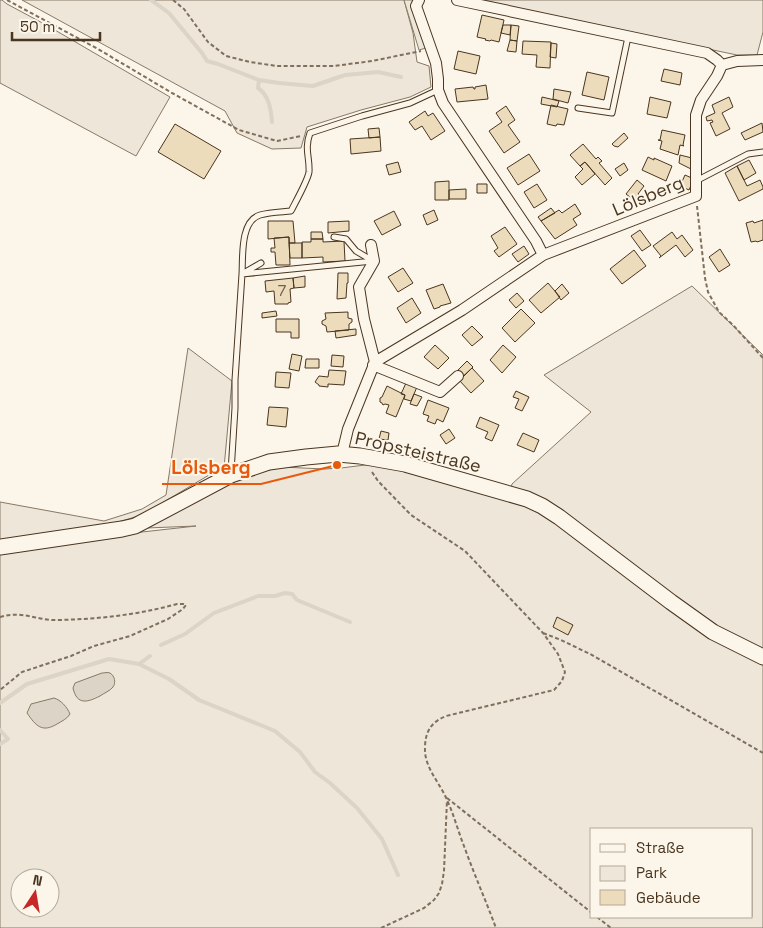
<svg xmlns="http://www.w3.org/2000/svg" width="763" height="928" font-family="'Space Grotesk',sans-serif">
<rect width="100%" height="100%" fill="#fbf6e9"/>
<path fill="#ede6d9" stroke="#887966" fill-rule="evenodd" d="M0 0H2L7 4 48 26 170 97 136 156 0 83Z
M22 0H404L413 33 417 62 429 66 431 87 410 97 361 110 307 127 301 148 272 149 237 133 225 111Z
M474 0H763V32L757 55H737Z
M692 286 763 355V928H0V552L124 534 196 526 122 529 244 476 282 467 324 469 341 468 373 464 422 476 508 499 512 484 591 412 544 375ZM592 829H752V917H592ZM20 878H50V908H20Z
M188 348 232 381 224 468 209 475 142 515 118 522 0 542V502L104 521 142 509 166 495Z"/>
<path fill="#ede7d9" stroke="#887966" d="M404 0H416L426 48 419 50Z"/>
<path fill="#dcd4c6" stroke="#887966" d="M102 673C104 673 108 672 110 673 115 676 116 683 113 687 110 691 104 693 100 696 88 702 77 706 73 688L75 683Z
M54 698C61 700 67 707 70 714 67 719 62 721 57 724 42 733 36 726 27 713L31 704Z"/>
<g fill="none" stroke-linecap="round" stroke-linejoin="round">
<path stroke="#dcd4c6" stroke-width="4" d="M151 0 169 13 202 53 207 61 218 64 259 80 258 88C269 95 271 110 272 122
M259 80 279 83 313 86 345 75 378 72 401 77
M161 645 185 634 214 613 258 596H275L285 593 292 594 297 600 350 622
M139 664 169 679 199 700 275 731 300 752 315 772 330 783 357 808 382 839 398 875
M0 703 27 684 109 659 139 664 150 656
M0 730 8 739 0 744"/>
</g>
<path fill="#ecdcbc" stroke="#4a3520" d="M482 15 504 20 499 42 491 40 490 41 485 40 486 39 477 37Z
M503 25H511L510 35 501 33Z
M511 25 519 26 517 41 510 40Z
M510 40 517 41 516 52 507 51Z
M523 41 551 42 550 68 536 67 537 55 522 54Z
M551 43 557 44 556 58 550 57Z
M458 51 480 56 476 74 454 69Z
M664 69 682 73 680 85 661 81Z
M587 72 609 77 604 100 582 95Z
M486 85 488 99 457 102 455 89 473 87 474 89H475V87Z
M554 89 571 92 568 103 553 99Z
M542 97 559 101 557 107 541 104Z
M650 97 671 102 667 118 647 114Z
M729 97 733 107 722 113 730 129 716 136 710 123 713 122 712 120 707 121 706 117 715 113 712 105Z
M551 105 568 109 564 125 557 124 556 126 547 124Z
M506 106 515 120 508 125 520 142 504 153 489 131 502 122 496 113Z
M425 111 428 116 433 113 445 131 431 140 422 126 415 130 409 122Z
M762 123 763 132 745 140 741 133Z
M175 124 221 151 204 179 158 152Z
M379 128 380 137 369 138 368 129Z
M662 130 685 135 683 145 684 146 680 145 678 155 660 149 662 141 658 140H660Z
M624 133 628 138 618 147 614 146 612 144Z
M380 137 381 151 351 154 350 139Z
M583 144 596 159 598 157 602 161 599 163 612 178 605 185 585 162 580 166 570 155Z
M529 154 540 171 518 185 507 168Z
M680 155 692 158 693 170 679 163Z
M648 157 654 160V158L672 166 666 181 642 170Z
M749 160 756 173 744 180 737 166Z
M398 162 401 172 389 175 386 165Z
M585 162 595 174 582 185 575 177 583 169 580 166Z
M624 163 628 170 620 176 615 169Z
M737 166 747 186 760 180 763 187V189L739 201 725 173Z
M685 175 694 179 689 190 680 186Z
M637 180 644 186 638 194 643 199 639 204 626 194Z
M449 181V200H435V182Z
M477 184H487V193H477Z
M537 184 547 200 534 208 524 192Z
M466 189V199H449V190Z
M575 204 581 214 573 219 577 225 555 239 541 221 559 210 562 213Z
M551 208 555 213 541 221 538 217Z
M434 210 438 220 427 225 423 215Z
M394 211 401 225 382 235 374 221Z
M763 220V240L757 242 756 241 751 242 746 223 753 221 754 223Z
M268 221H293L295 243H289V237L268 239Z
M349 221V231L328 233V222Z
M505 227 517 244 499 257 494 251 498 248 491 236Z
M640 230 651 245 642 251 631 236Z
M311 232H322L323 239H311Z
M672 232 677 239 682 235 693 250 685 257 676 245 659 258 661 256 653 246Z
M289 237 290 265H276L275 252H271V248H275L274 238Z
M311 239H323V242L344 241 345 261 323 262V257L302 258V242H311Z
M289 243H302V258H290Z
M524 246 529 254 518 262 512 254Z
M720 249 730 265 719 272 709 257Z
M634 250 646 266 622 284 610 269Z
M403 268 413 283 398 292 388 277Z
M338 273H348V283H347L346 298 337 299Z
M305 276V287L294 288 293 278Z
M293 278 294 288 290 289 291 302 288 303V304H275L274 291 266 292 265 281Z
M548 283 560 297 541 313 529 300Z
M443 284 451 303 440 306V307L434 309 426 290Z
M562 284 569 293 561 300 555 291Z
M517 293 524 301 516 308 509 300Z
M412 298 421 313 406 323 397 308Z
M521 309 535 323 515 342 502 328Z
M276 311 277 316 262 318V313Z
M348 312V318L352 319V322L349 324V330L327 332 326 326 322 324V321L326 319 325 313Z
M276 319H299V338H291V332H276Z
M472 326 483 337 472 346 462 335Z
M356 329V335L336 338 335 331Z
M435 345 449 358 438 369 424 357Z
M503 345 516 357 502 373 490 360Z
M292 354 302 356 299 371 289 369Z
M332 355 344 356 343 367 331 366Z
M306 359H319V368H305Z
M467 361 473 367 463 377 457 371Z
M472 368 484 381 471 393 459 380Z
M329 370 346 371 344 385 328 384V387L319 386V385L315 382 319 376 328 377Z
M276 372 291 373 289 388 275 387Z
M406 383 417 387 411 401 404 399 405 395 401 394Z
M387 386 405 395 396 417 386 413 389 405 385 404 383 405 382 403 380 402V398L382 397Z
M516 391 529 397 522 411 515 408 519 399 513 397Z
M414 394 422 397 417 406 410 404Z
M428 400 449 408 443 422 437 419 435 424 427 421 429 416 423 414Z
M269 407 288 408 286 427 267 425Z
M480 417 499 425 492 441 485 438 488 432 476 427Z
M449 429 455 438 446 444 440 435Z
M381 431 389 433 388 440 379 439Z
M523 433 539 440 534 452 517 445Z
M557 617 573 625 568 635 553 627Z"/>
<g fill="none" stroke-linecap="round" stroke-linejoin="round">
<g stroke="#4a3520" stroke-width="7">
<path id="lane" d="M578 108 612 113 628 37
M696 181 748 154 763 152
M334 237 346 239 356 251 373 261
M373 261 242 274C243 257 240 221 260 215 270 212 281 212 291 211 295 203 308 180 309 172 310 158 304 149 310 133L362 116 410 103 438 90
M231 472 235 408V380L242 274 261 263"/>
</g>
<g stroke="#4a3520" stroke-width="12">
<path id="street" d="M419 0 416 6 436 63 438 79V90L443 103 536 241 543 255
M457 0 707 53 717 60 722 65
M371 245 374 261 359 287 364 319 375 362
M373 365 440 392 458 376
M342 454 348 429 375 362 462 310 543 255 696 196V115L701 100 717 76 722 65 737 61 763 60"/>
</g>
<g stroke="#4a3520" stroke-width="17">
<path id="secondary" d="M0 547 122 529 135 526 231 475 269 462 306 457 338 454 360 456 405 464 527 499 542 506 559 517 671 602 713 632 763 657"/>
</g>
<path stroke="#7f6f5c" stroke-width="2" stroke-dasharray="4 2.5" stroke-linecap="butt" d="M7 0 98 49 172 93 239 130 277 141 301 136
M173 0 184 9 208 42 226 56 250 62 277 66H334L372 61 421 51
M697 206 705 278 708 292 719 312 733 325 763 358
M372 472 378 481 411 515 465 551 543 633 558 654 565 672 562 681 554 690 446 716C431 722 425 732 425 748 424 767 440 783 447 800 454 815 458 831 464 846 474 874 486 901 496 928
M0 617C22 610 38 621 58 620 99 619 137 615 177 604H183L186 605 183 609 168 619 130 636 94 646 71 656 22 672 0 690
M543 633 561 640 590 654 763 753
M447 798 592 913
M597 917 611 928
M381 928 424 908 434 900 439 893 442 884 444 871 447 800"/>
<use href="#lane" stroke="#fbf6e9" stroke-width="5"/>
<use href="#street" stroke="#fbf6e9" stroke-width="10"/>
<use href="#secondary" stroke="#fbf6e9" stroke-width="15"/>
</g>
<g text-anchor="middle" stroke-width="4" stroke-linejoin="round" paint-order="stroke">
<g font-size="15" fill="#725f47">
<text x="282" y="296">7</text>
</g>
<g font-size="18" fill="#4a3520" stroke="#fbf6e9">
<text transform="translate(648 196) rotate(-23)" y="6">Lölsberg</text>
<text transform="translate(418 452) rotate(13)" y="6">Propsteistraße</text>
</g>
</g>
<path fill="none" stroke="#e8590c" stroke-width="2" d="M337 465L261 484H162"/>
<circle fill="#e8590c" stroke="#fbf6e9" stroke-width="2" cx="337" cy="465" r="5"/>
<g font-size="19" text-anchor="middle" font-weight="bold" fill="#e8590c" stroke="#fbf6e9" stroke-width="4" stroke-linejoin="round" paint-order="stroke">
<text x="211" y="474">Lölsberg</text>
</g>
<rect x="590" y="828" width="162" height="90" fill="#fbf6e9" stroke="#b4a999"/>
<rect x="600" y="844" width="25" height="8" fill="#fbf6e9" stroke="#b4a999"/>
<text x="636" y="853" font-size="15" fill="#4a3520">Straße</text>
<rect x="600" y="866" width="25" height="15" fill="#ede6d9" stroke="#b4a999"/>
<text x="636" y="878" font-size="15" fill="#4a3520">Park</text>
<rect x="600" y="890" width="25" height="15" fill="#ecdcbc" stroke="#b4a999"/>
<text x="636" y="903" font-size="15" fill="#4a3520">Gebäude</text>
<g transform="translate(35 893) rotate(12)"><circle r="24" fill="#fbf6e9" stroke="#b4a999"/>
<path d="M0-4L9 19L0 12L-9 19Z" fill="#c62828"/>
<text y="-8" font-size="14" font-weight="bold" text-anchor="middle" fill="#4a3520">N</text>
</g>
<path d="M12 32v8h88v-8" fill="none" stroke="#4a3520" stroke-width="2.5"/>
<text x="20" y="32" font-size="15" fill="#4a3520" stroke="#fbf6e9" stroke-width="4" paint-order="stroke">50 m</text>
</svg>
